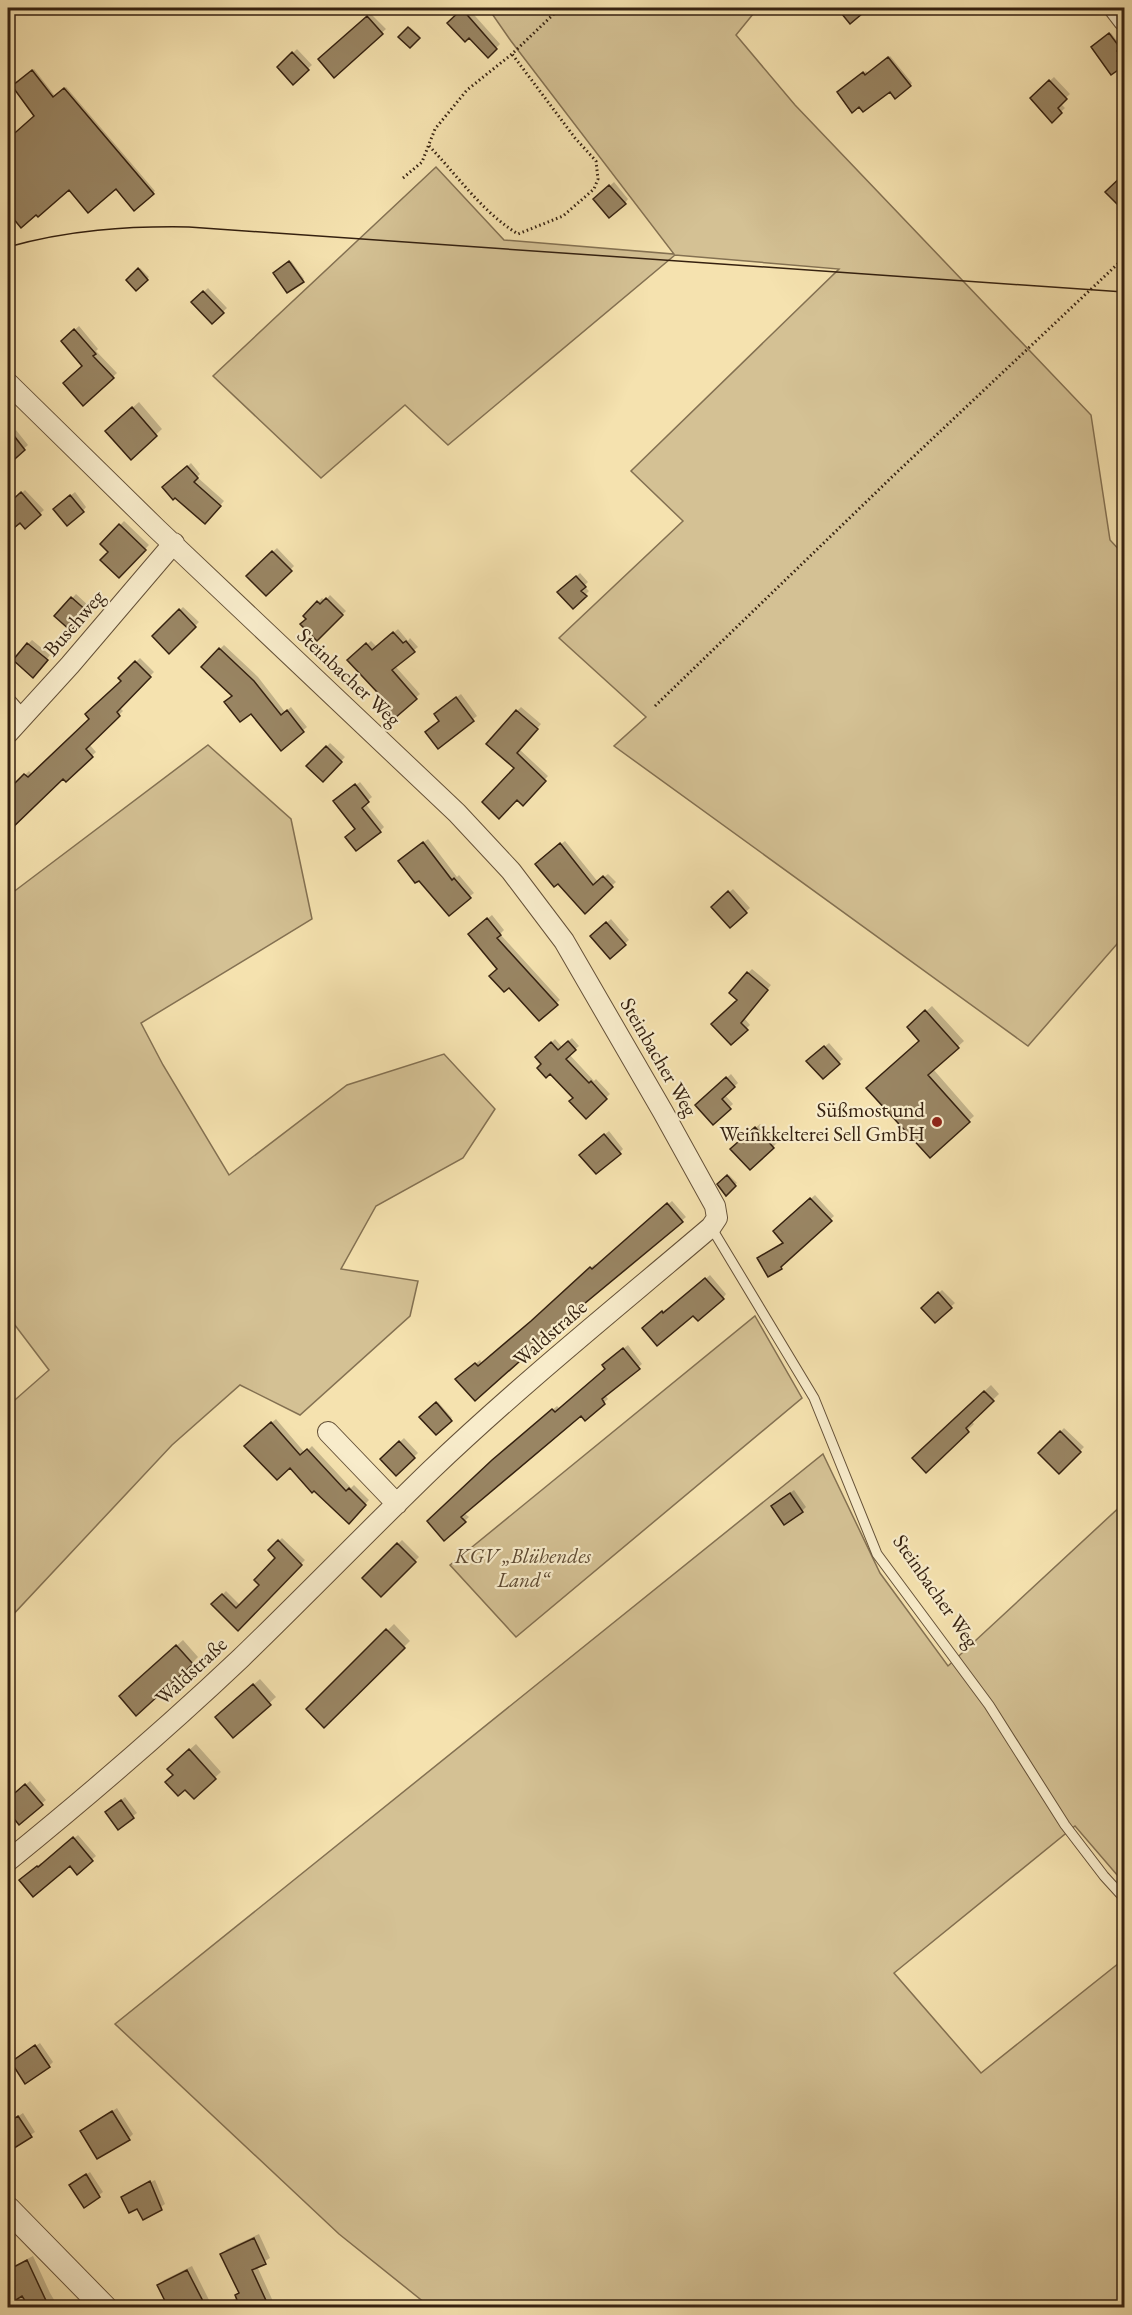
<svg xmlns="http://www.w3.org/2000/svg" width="1132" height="2315" font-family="'EB Garamond',serif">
<rect width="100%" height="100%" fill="#f5e2af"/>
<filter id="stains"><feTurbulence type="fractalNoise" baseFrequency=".00333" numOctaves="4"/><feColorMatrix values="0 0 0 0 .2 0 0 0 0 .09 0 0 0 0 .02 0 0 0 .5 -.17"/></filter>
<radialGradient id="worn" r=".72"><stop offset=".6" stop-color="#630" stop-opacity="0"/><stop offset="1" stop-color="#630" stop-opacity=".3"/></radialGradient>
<path fill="#d4c194" stroke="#847152" stroke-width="1.5" d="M488 8H758L736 35 795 105 1091 415 1110 540 1124 555V936L1028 1046 614 746 646 717 559 638 683 521 631 471 839 269 675 255 448 445 405 405 321 478 213 376 436 167 504 240 674 254 511 41Z
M208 745 291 819 312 919 141 1023 163 1065 229 1175 347 1085 444 1054 495 1109 463 1158 376 1206 341 1269 418 1281 410 1316 300 1415 240 1385 172 1445 8 1620V1406L49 1370 8 1316V896Z
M755 1316 802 1398 516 1637 450 1565Z
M823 1454 880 1573 948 1666 1124 1503V1883L1075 1826 894 1973 981 2073 1124 1959V2307H430L339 2234 115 2024Z"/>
<path fill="#0003" d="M465 8H468L500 44 488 56 469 36 449 23Z
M371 14 386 29 334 76 323 56Z
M410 27 420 36 410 46 401 37Z
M1111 33 1121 46 1118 49 1124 58V63L1093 47Z
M297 49 312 65 293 82 279 67Z
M890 56 912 83 910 85 890 90 859 105 841 91 866 71 868 74Z
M34 69 55 96 66 87 155 191 134 209 116 187 69 188 36 213 14 217 8 222V140L35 116 15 84Z
M1054 77 1070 94 1060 103 1065 108 1052 120 1032 98Z
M614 182 628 199 625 203 599 196Z
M291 261 304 279 303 280 276 271Z
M140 268 149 277 136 289 128 280Z
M208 288 227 308 212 322 193 302Z
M79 326 98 349 96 351 117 373 84 404V365L67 337Z
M139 402 162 429 131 458 113 425Z
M8 427 13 433 16 430 28 445 8 463Z
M191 463 200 474 197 477 224 501 209 518 168 484Z
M25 490 44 510 25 527 20 521 15 526 8 518V506Z
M75 492 86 507 83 511 59 505Z
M124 521 149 545 119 576 110 552 102 544Z
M277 548 294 566 266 594 248 576Z
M580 573 588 582 584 586 589 591 573 607 563 588Z
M76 594 91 608 71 629 56 616Z
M330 595 346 611 317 639 305 616 322 598 325 601Z
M183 607 199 622 169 652 154 636Z
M398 629 408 641 410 638 418 647 395 666 420 694 395 716 383 699 350 660 371 641 377 647Z
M32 640 50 655 37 672 28 644Z
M224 645 258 677 285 712 291 707 307 727 281 749 251 712 203 666Z
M140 658 154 672 119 707 123 711 89 744 96 752 66 780 63 777 12 826 16 831 8 840V792L29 771 33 775 91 719 123 681 120 678Z
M461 694 477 716 438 747 440 710Z
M521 707 541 724 519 749 548 776 523 804 516 768 517 711Z
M330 743 345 757 323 780 308 766Z
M360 782 372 797 365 803 384 827 380 831 356 829 339 798Z
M428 839 457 877 459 875 474 893 470 896 404 857Z
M565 841 598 882 608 874 616 882 585 912 541 860Z
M733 889 750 908 730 926 713 907Z
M492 915 504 930 500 934 560 1000 539 1019 509 986 474 930Z
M611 919 629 940 610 957 592 936Z
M752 969 771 985 744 1018 750 1025 731 1043 739 1000 748 973Z
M932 1006 964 1041 933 1069 974 1116 930 1156 920 1040 909 1027Z
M572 1038 579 1046 569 1054 594 1081 596 1079 610 1094 586 1117 575 1098 537 1057 555 1039 562 1047Z
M829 1043 843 1059 823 1077 808 1061Z
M731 1074 738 1083 725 1095 733 1104 713 1123 698 1105Z
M760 1124 777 1143 750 1168 732 1149Z
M609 1131 623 1149 620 1152 585 1151Z
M729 1175 737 1183 726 1193 719 1184Z
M815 1195 834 1216 784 1262 781 1267 768 1275 759 1258 784 1242 775 1231Z
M672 1201 686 1217 475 1399 461 1376 480 1360 482 1363 537 1318 595 1264 597 1266Z
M710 1275 726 1294 723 1298 693 1314 648 1324 666 1309 668 1311Z
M942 1290 955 1303 935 1321 923 1308Z
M628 1345 642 1364 605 1395 608 1399 585 1419 581 1414 464 1513 469 1517 445 1539 498 1456 557 1406 560 1409 607 1368 608 1361Z
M991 1385 999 1394 971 1421 974 1424 926 1471 914 1458Z
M438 1402 452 1418 436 1433 421 1417Z
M276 1419 305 1453 312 1446 351 1488 354 1485 369 1500 349 1522 290 1466 249 1442Z
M1064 1428 1084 1447 1059 1472 1040 1453Z
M404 1438 418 1453 396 1474 382 1459Z
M794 1490 806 1507 802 1511 776 1503Z
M282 1538 305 1560 238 1628 213 1604 226 1591 241 1606 261 1585 277 1558 270 1550Z
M402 1540 419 1557 381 1595 364 1578Z
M394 1624 410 1641 324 1726 308 1709Z
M183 1640 198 1657 192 1663 127 1690Z
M260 1679 276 1697 233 1736 223 1711Z
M196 1744 221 1772 194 1797 175 1775V1763Z
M30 1781 46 1800 19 1823 8 1809V1800Z
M125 1797 137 1813 133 1816 111 1808Z
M78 1835 96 1856 78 1872 70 1864 25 1877 41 1863 43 1865Z
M40 2043 53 2062 49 2066 17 2058Z
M117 2108 133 2134 129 2138 82 2131Z
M23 2113 35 2132 11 2148 8 2143V2123Z
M90 2172 103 2192 84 2206 75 2182Z
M155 2180 165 2204 144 2218 137 2207 122 2197Z
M259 2234 270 2258 257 2266 276 2308H216L237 2298 236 2295 240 2292 222 2254 227 2249Z
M33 2256 50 2293 59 2308H18L13 2300 8 2303V2269Z
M192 2266 213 2308H170L159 2285 164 2280Z"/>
<path fill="#998563" stroke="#352110" stroke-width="1.5" d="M837 8H869L850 24Z
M462 9 497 49 488 58 469 38 465 42 447 23Z
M367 16 383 34 334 78 318 59Z
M408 27 420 38 410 48 398 37Z
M1109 33 1121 49 1117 51 1125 62V65L1111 75 1091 47Z
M292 52 309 70 293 85 277 67Z
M888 57 911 86 895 99 890 92 863 112 859 107 852 113 837 92 863 72 865 75Z
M32 70 53 97 64 88 154 194 134 211 116 189 88 213 69 190 38 217 36 215 21 228 8 212V139L34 116 12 86Z
M1049 80 1067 99 1058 108 1062 113 1052 123 1030 98Z
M1125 173V212L1105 192Z
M609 185 626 204 609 218 593 199Z
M289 261 304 282 287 293 273 273Z
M138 268 148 280 136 291 126 280Z
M203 291 224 313 212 324 191 302Z
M74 329 96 354 93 356 114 378 83 406 63 383 82 366 61 341Z
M132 407 157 436 131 460 105 431Z
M8 428 25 450 8 465Z
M187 466 198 478 194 482 221 506 205 524 175 498 173 500 162 487Z
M21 492 41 515 25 529 20 523 14 528 8 520V504Z
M70 495 84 512 67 526 53 509Z
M119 524 146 550 119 578 100 560 108 552 100 544Z
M272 551 292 571 266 596 246 576Z
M576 576 586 587 581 591 587 596 573 609 557 592Z
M71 597 88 612 71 631 54 616Z
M326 598 343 615 317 641 300 624 306 619 303 616 317 601 320 604Z
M179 609 196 627 169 654 152 636Z
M393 632 403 643 406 641 415 652 392 670 417 699 395 718 380 700 382 699 377 692 347 660 366 643 372 650Z
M27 643 48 660 33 678 13 660Z
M219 648 254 681 281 715 287 710 304 732 281 751 251 714 240 722 224 702 232 696 201 667Z
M135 661 151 677 117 712 120 716 86 749 93 757 66 782 63 779 8 832V790L24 774 28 777 89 719 85 714 121 681 118 678Z
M456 697 474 721 438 749 425 732 439 721 434 714Z
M516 710 538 729 517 753 546 781 523 806 517 800 499 819 482 802 514 768 486 744Z
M326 746 342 762 323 782 306 766Z
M355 784 369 802 362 808 381 832 356 851 345 837 355 829 333 801Z
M423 842 452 880 454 878 471 898 449 916 419 881 415 883 398 861Z
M560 843 593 885 603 876 613 887 585 914 558 884 554 887 535 864Z
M728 891 747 913 730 928 711 907Z
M487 918 501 935 497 938 558 1005 539 1021 509 988 504 992 489 976 497 969 468 934Z
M606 922 626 945 610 959 590 936Z
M747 972 768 990 741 1023 748 1030 731 1045 711 1024 737 1000 729 993Z
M925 1010 959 1048 928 1075 970 1122 930 1158 866 1088 919 1041 907 1027Z
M568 1041 576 1050 566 1059 589 1083 591 1081 607 1099 586 1119 569 1101 573 1098 550 1074 546 1078 537 1068 541 1064 535 1057 551 1042 558 1050Z
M824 1046 840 1064 823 1079 806 1061Z
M726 1077 735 1087 722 1099 731 1109 713 1125 695 1105Z
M755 1127 774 1148 750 1170 730 1149Z
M604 1134 621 1154 596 1174 579 1155Z
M727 1175 736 1186 726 1196 717 1184Z
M810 1198 832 1221 781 1267 782 1269 768 1277 757 1258 783 1243 773 1231Z
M667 1203 683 1222 584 1304 475 1401 455 1379 475 1363 478 1366 531 1321 590 1267 592 1269Z
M705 1278 724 1299 698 1321 693 1316 657 1346 642 1328 662 1311 663 1313Z
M938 1292 952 1308 935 1323 921 1308Z
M623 1348 640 1369 602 1399 605 1404 585 1421 581 1416 461 1517 466 1522 444 1541 427 1521 492 1460 552 1409 555 1412 605 1369 602 1365Z
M984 1391 994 1401 966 1428 969 1432 926 1473 912 1458Z
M436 1402 452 1421 436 1435 419 1417Z
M271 1422 300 1455 307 1449 346 1491 349 1488 366 1505 349 1524 314 1491 312 1493 290 1468 277 1480 244 1446Z
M1060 1431 1081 1452 1059 1474 1038 1453Z
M399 1441 415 1458 396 1476 380 1459Z
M790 1493 803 1512 784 1525 771 1506Z
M278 1540 302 1565 238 1631 211 1604 222 1594 236 1608 259 1585 254 1580 275 1558 268 1550Z
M397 1543 416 1562 381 1597 362 1578Z
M386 1629 405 1648 324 1728 306 1709Z
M176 1645 193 1664 136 1716 119 1696Z
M253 1684 271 1705 233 1738 215 1717Z
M189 1749 216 1779 194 1799 185 1790 178 1796 165 1782 173 1775 167 1769Z
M25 1784 43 1805 19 1825 8 1811V1799Z
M121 1800 134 1818 118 1830 105 1812Z
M73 1837 93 1861 77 1875 70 1866 33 1897 19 1880 37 1866 38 1867Z
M35 2045 50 2067 25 2084 11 2062Z
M112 2111 130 2140 97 2159 80 2131Z
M18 2116 32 2137 8 2152V2123Z
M86 2174 100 2197 84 2208 69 2185Z
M150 2181 162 2210 143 2220 137 2209 129 2213 121 2197Z
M254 2238 266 2264 252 2270 269 2307H240L235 2295 239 2293 220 2254Z
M27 2260 49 2307H29L22 2296 8 2305V2270Z
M187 2270 206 2307H168L157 2285Z"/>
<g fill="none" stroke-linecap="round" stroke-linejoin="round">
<g stroke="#655138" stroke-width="11">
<path id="service" d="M711 1227 814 1398 877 1554 989 1705 1065 1825 1104 1876 1124 1898"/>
</g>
<g stroke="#655138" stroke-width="22">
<path id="minor" d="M1114 8 1124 21
M8 383 157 529 457 813 511 871 564 941 663 1112 715 1206 717 1218 711 1227C617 1307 520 1385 431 1470 367 1532 305 1596 241 1658 166 1729 88 1796 8 1861
M8 705 20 719
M8 733 70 665 174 543
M328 1432 397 1504"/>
</g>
<g stroke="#655138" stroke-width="26">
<path id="tertiary" d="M8 2209 105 2308"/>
</g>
<path stroke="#352110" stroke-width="3" stroke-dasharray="1.5 3" stroke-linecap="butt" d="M429 146C458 176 482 212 518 234L563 216 594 189 598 179 596 161 575 138 512 54
M403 178 422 162 435 129 467 90 512 54 560 8
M655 706 894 475 1124 258"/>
<use href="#service" stroke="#f8eccb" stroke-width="9"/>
<use href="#minor" stroke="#f8eccb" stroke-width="20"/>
<use href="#tertiary" stroke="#f8eccb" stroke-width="24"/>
<path stroke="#352110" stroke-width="1.5" d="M8 247C68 230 127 226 189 227L1124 292"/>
</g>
<circle fill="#8f2418" stroke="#f8eccb" stroke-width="2" cx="937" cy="1122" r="6"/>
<g text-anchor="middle" stroke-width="4.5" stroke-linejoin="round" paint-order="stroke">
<g font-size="21" fill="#352110" stroke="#f8eccb">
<text transform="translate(74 623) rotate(-49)" y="7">Buschweg</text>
<text transform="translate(349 677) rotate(43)" y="7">Steinbacher Weg</text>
<text transform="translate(659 1057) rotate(60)" y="7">Steinbacher Weg</text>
<text transform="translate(550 1333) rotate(-41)" y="7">Waldstraße</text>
<text transform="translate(936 1591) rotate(55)" y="7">Steinbacher Weg</text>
<text transform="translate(191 1671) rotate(-43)" y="7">Waldstraße</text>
</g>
<g font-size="21" fill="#352110" stroke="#f8eccb" text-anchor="end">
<text x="925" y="1117">Süßmost und<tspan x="925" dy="24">Weinkkelterei Sell GmbH</tspan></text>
</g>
<g font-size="21" font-style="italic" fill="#5d4931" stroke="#f8eccb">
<text x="523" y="1563">KGV „Blühendes<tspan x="523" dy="24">Land“</tspan></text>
</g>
</g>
<rect width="1132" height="2315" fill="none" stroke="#f5e2af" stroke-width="30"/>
<rect x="9" y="9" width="1114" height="2297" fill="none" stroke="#352110" stroke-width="3"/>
<rect x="15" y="15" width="1102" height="2285" fill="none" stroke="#352110" stroke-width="1.5"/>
<rect width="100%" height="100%" filter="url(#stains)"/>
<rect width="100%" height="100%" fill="url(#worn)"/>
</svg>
